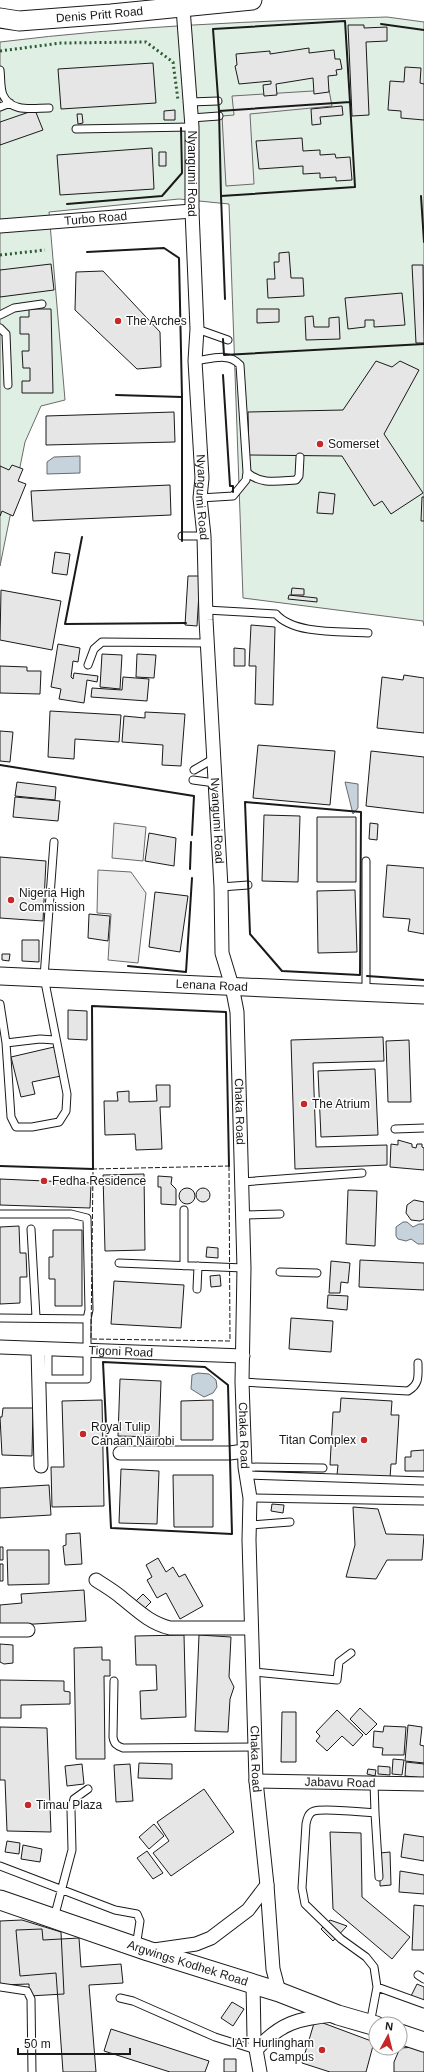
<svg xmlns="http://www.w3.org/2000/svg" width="424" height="2072" font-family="Helvetica,sans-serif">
<rect width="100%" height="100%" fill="#fff"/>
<path fill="#e0efe3" stroke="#6a6a6a" d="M387 17 424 22V626L423 621 243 598 229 204 179 199 49 212 65 400 41 406 25 442 0 566V42C129 26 257 21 387 17Z"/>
<path fill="#ededed" stroke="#6a6a6a" d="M329 90 332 106 250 114 254 184 226 186 222 116 234 115 232 96Z
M114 823 146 827 143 861 112 858Z
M98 870 131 872 146 893 138 963 108 960 111 914 97 913Z"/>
<path fill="#c6d2dc" stroke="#6a6a6a" d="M80 456V473L47 474V462L54 457Z
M345 782 358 784V808L353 814Z
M403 1222H407L413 1227 419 1224H424V1244H418L411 1239 406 1241 398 1239 396 1236V1227Z
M198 1373 209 1374 216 1380 217 1387 213 1393 204 1397 191 1389 192 1375Z"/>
<path fill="#e6e6e6" stroke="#1a1a1a" d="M348 25H364V28L387 27V41L366 42 369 115 352 116Z
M309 48V53L334 50 335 59H340L342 69 336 70 337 75 328 76 329 92 314 94 313 78 276 84 277 95 264 96 263 85 271 84V81L239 84 235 66 237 65 236 54 270 51V54Z
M153 63 156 103 61 109 58 69Z
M405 67 421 68 420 83 424 84V120L401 118V111L388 110 390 81 404 82Z
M342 106 343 115 320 117 321 124 312 125 311 109Z
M35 110 43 130 0 145V122Z
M175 110V120H164V111Z
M77 114H82L83 123 78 124Z
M302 138 303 151 320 150V155L335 154 336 158 350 157 352 180 336 181V177L320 178V173L303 174V166L259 169 256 141Z
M152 148 154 189 60 195 57 155Z
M159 152H166V166H159Z
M289 252 291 278H303L304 296 268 298 267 279H275L274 262H279V253Z
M51 264 54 290 0 297V270Z
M412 265H423L424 343H416Z
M103 271 160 332 161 367 137 369 75 310 76 272Z
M402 293 405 325 374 327V320H365V327L348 329 345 298Z
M29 309H51L53 393H22V381H30V368H23L22 351H29V334H20V317H29Z
M257 309H279V322L257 323Z
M313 316 314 327H329V318L339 317 340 339 306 340 305 317Z
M376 361 392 367 400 361 419 370 384 434 423 493 391 514 382 501 374 506 342 456 249 455 248 412 343 410Z
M174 412 175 442 46 445V416Z
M12 465 23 469 18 481 26 484 13 516 2 511 0 516V466L9 470Z
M170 485 171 515 33 521 31 491Z
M319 492 335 494 333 514 317 513Z
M422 497H424V521H421Z
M55 552 70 554 67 575 52 573Z
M188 576H200L197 626 185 625Z
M292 588 304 589V595H291Z
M1 590 61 601 52 650 0 640Z
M289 595 317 598V602L288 599Z
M251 625 275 627 273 705 255 704 256 666H249Z
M58 644 80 648 78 662 73 661 71 677 73 679 74 673 98 676 97 682 87 680 84 703 59 699 61 689 51 687Z
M234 648 245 649V666H234Z
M102 654 122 655 120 689 100 687Z
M137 654 156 655 154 678 136 677Z
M0 666 27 667V671H41L40 694 0 693Z
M404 675 424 678V733L377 728 382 677 403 680Z
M123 677 149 679 147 701 91 697 92 688 122 690Z
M50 711 121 715 119 742 75 739 74 759 48 757Z
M145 712 185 714 181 766 162 765 163 745 122 742 124 716 145 718Z
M0 731 13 732 10 762 0 761Z
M258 745 335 751 330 805 253 798Z
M371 751 424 757V813L366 806Z
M17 782 56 787 55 800 15 796Z
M15 797 60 801 58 821 13 817Z
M264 815 300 816 298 882 262 881Z
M317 817H356V882H317Z
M370 823 378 824 377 840 369 839Z
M149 833 176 838 174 866 145 861Z
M0 857 46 861 43 921 0 918Z
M387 865 424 868V934L408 931 410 919 383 917Z
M355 890 357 952 318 953 317 891Z
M155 892 188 896 180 952 149 947Z
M89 914 110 916 108 941 88 938Z
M22 940H39V962L22 961Z
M2 954H10L9 961 2 960Z
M68 1010 87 1011V1040L68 1039Z
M383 1037 384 1061 313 1063 316 1147 387 1145V1165L295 1169 291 1040Z
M409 1040 411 1102H388L386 1041Z
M54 1047 61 1076 32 1082 35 1094 21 1097 11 1057Z
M375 1069 378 1135 321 1137 318 1071Z
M156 1085H170V1107H160L162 1149 136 1150 135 1134 105 1135 104 1101H118L117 1092 129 1091V1102L157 1101Z
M398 1140 412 1144V1147L416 1148 417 1144H422V1147L424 1148V1170L390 1167 391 1144 398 1145Z
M144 1174 145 1250 105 1251 103 1175Z
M158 1176 172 1177 171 1184 176 1189V1205L161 1204V1187H158Z
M0 1179 91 1183 90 1208 0 1205Z
M196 1195a7 7 0 1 1 14 0a7 7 0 1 1-14 0Z
M179 1196a8 8 0 1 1 16 0a8 8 0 1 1-16 0Z
M348 1190 377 1191 375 1246 346 1244Z
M414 1200 424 1202V1219L420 1221 411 1220 406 1213 407 1205Z
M19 1226 20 1253H26L27 1277H20V1303L0 1304V1227Z
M53 1230H82V1306H55V1279H49V1257H53Z
M207 1247 218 1248V1258L206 1257Z
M360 1260 424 1263V1290L359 1287Z
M331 1261 350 1263 348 1283 341 1282 340 1293H329Z
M220 1275 221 1286 211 1287 210 1276Z
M114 1281 184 1285 181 1328 111 1324Z
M328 1295 348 1296 347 1310 327 1308Z
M291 1318 333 1321 331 1352 289 1349Z
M120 1379 161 1381 159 1437 118 1436Z
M341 1398 392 1401 391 1415H399L396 1464H391L390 1478 337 1475 338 1465H330L333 1412H340Z
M102 1400 104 1506 52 1507 51 1467H64L62 1401Z
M213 1400V1440H181V1401Z
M3 1408H33L32 1456 2 1455 0 1417H2Z
M424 1450V1471H405V1457H411V1451Z
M121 1469 159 1471 157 1524 119 1523Z
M173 1475H213V1527H174Z
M49 1485 51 1515 0 1518V1488Z
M272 1504 284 1505 283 1513 271 1511Z
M353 1507 378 1509 386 1534 424 1535 422 1560H387L376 1579 346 1577 355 1545Z
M80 1533 82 1564 65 1565 63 1546 66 1545V1534Z
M0 1547H3V1560H0Z
M7 1550H49V1584L8 1585Z
M158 1558 166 1572 173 1567 179 1577 185 1574 203 1606 180 1619 166 1593 157 1598 147 1580 152 1577 146 1565Z
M0 1564H3V1581H0Z
M84 1590 86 1621 0 1626V1605L22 1603 21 1594Z
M143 1594 151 1602 143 1610 135 1602Z
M184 1635 186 1717 141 1719 140 1691 157 1690 156 1665H136L135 1636Z
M199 1635 231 1637 229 1677 234 1687 230 1699 228 1732 195 1731Z
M0 1644 13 1645V1663L4 1664 0 1662Z
M102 1647V1660H110V1676H104L105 1759H76L74 1648Z
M0 1680 64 1681V1691L70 1692V1704L21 1705V1718H0Z
M360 1708 377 1724 366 1735 350 1719Z
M337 1710 363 1735 353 1746 342 1736 327 1751 316 1741 320 1736 316 1732Z
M282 1712H296V1762H281Z
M408 1725 422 1727 420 1745 424 1746V1763L405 1761Z
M384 1726 406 1727 404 1755H382L383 1748 373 1747 374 1731 383 1732Z
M0 1727 47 1728 51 1832 7 1831 5 1780H0Z
M393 1759 404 1760 402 1775 392 1774Z
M406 1762 424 1764V1778L405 1776Z
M139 1763 172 1764V1779L138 1778Z
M82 1764 84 1784 67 1786 65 1766Z
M130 1764 133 1801 116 1802 114 1765Z
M378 1766 390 1767V1775L378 1774Z
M368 1769 376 1770 375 1776 367 1774Z
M204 1789 234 1832 171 1876 153 1853 169 1841 157 1822Z
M154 1824 164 1836 149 1849 139 1837Z
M330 1832 361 1833 362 1897 410 1937 392 1959 333 1909Z
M404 1834 424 1837V1861L401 1857Z
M7 1841 20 1843 19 1854 5 1852Z
M23 1845 42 1849 40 1862 21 1859Z
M147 1851 163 1873 153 1879 137 1858Z
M390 1852 391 1885 380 1886V1853Z
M400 1871 424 1875V1894L399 1892Z
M414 1905 424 1906V1950H412Z
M22 1920 61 1932 64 1994 29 1996V1984L0 1985V1921Z
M330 1920 347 1926 333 1941 321 1929Z
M42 1929 43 1940 79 1938 81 1967 121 1964 123 1983 89 1985 96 2072H63L56 1973 20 1976 16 1930Z
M417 1984 424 1987V2002L411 1996Z
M232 2002 244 2009 233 2026 221 2018Z
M315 2020 374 2042 366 2072H330L302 2063Z
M111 2029 209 2061 205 2072H170L104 2051Z
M418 2047 424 2050V2072H394V2062L400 2048Z
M224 2059H236V2072H224Z"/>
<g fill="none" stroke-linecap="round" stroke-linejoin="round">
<g stroke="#1a1a1a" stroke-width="9">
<path id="service" d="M0 70C1 77 0 88 3 95 11 113 33 108 49 108
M190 102 218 101
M0 107 10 103
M191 118 219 116
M76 129 192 127
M0 315 14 308 42 304
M0 328 6 334 8 385
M197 329 228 340
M195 361C211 359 229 352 240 365L247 472 246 480 233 496 200 498
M247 472C259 485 279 481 296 480L299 476 300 457
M182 536H204
M206 610 276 614C294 635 342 631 368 633
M88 665 94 649 102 642 208 643
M194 770 213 759
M193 780 215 783
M366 861V992
M221 887 248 885
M0 1004 6 1043 40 1039 55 1040
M6 1043 11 1117 16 1127H32L59 1122 66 1111 67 1094 44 977 54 842
M395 1129 424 1128
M242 1182 362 1173
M0 1214H71L87 1218 89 1310 87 1319 0 1318
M243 1215 280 1214
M31 1229 36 1317
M119 1263 244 1268
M184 1266V1210
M280 1272 317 1273
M197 1289 198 1266
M48 1349V1379H87V1319
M242 1382 408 1391C420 1384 418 1376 418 1363
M245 1467 323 1468
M247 1475 424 1481
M250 1498 424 1501
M250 1525 290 1522
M254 1672 337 1680 339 1662 351 1653
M114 1681 113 1737C114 1744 117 1746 123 1748L255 1747
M374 1783 375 1813
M0 1866 115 1910 137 1914 140 1921 136 1947
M54 1918 72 1850 71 1810 74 1799 88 1789
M418 1975 424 1979
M0 1987 27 1991 31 1999 32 2072
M377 1987 424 2004
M120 1998 133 2001 215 2037 256 2050
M370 2024 377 1987 374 1967 366 1957 341 1939 305 1904 302 1888 306 1824C307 1819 308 1813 314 1811 323 1808 363 1812 375 1813L379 1877"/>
</g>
<g stroke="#1a1a1a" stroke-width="15">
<g id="minor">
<path id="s1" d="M183 8 192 127V211L197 329 195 361 202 478 200 498 204 536 206 620 221 887 222 953 232 986 237 1012 244 1268 242 1382 245 1467 250 1498 249 1540 256 1781 267 1885 273 1969 279 1992"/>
<path id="s2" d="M0 226 192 211"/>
<path id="s3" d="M0 1347 243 1356"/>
<path d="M38 1349 41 1466"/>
<path d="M120 1453H230L244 1451"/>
<path d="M96 1580C105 1586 114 1591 122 1598 138 1611 150 1623 170 1628H251"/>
<path d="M0 1630H28"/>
<path id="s4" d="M256 1781 424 1784"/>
<path d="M154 1950 196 1944 211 1938 248 1910 267 1885"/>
<path d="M253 1983 254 2038 260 2072"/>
<path d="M256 2050C280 2023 299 2018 334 2015"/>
</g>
</g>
<g stroke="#1a1a1a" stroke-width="19">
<g id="tertiary">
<path id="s5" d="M0 976 424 995"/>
</g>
</g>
<g stroke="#1a1a1a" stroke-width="21">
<g id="secondary">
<path id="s6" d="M0 18 19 21 111 14 252 0"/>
<path id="s7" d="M0 1900 148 1951 279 1992 338 2015 376 2026"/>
<path d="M400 2034 424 2042"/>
</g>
</g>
<use href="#service" stroke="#fff" stroke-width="7"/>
<use href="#minor" stroke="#fff" stroke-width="13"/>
<use href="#tertiary" stroke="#fff" stroke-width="17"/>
<use href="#secondary" stroke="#fff" stroke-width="19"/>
<path stroke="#2b5a34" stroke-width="3" stroke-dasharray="2 3" stroke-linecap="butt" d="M0 51 61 43 146 42 173 62 178 100
M0 255 45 250"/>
<path stroke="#1a1a1a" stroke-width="1" stroke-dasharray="5 2" stroke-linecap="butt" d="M229 1166 230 1341 91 1339 93 1169Z"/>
<path stroke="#1a1a1a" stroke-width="2" d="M345 21 350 102 219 111 213 29Z
M381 24 424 30
M350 102 355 187 221 196 219 111Z
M221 196 225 299
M421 196 424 242
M67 204 162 196 182 173 181 128
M87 252 164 248 179 258 182 397
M223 339 224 355 424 344
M223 375 230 486H233V492
M116 395 182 397V541
M82 537 65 624 186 623
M0 765 194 796 192 835
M245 802 361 812 360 975 282 971 250 934Z
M190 869 191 842
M128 966 186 972 192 878
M367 976 424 980
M0 1166 93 1169 92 1006 226 1012 229 1166
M103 1362 205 1367 228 1385 232 1534 111 1528Z"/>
</g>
<g fill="#c62828" stroke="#fff" stroke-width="1.5">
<circle cx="118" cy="321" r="4"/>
<circle cx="320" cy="444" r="4"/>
<circle cx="11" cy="900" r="4"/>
<circle cx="304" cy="1104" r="4"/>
<circle cx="44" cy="1181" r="4"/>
<circle cx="83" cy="1434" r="4"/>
<circle cx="364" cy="1440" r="4"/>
<circle cx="28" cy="1805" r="4"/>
<circle cx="322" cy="2050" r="4"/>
</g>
<g text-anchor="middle" stroke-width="3" stroke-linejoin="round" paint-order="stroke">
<g font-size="12" fill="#1a1a1a" stroke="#fff">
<text dy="4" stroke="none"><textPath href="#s6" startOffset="100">Denis Pritt Road</textPath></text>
<text dy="4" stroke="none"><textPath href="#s1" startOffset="166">Nyangumi Road</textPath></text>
<text dy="4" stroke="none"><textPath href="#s2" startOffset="96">Turbo Road</textPath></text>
<text dy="4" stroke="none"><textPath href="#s1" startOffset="490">Nyangumi Road</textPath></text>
<text dy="4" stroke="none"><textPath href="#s1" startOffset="814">Nyangumi Road</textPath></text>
<text dy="4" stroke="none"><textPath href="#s5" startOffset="212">Lenana Road</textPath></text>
<text dy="4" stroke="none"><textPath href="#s1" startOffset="1107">Chaka Road</textPath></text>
<text dy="4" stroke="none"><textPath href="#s3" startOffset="121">Tigoni Road</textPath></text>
<text dy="4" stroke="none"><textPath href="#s1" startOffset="1431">Chaka Road</textPath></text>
<text dy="4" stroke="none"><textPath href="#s1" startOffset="1755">Chaka Road</textPath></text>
<text dy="4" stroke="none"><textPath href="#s4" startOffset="84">Jabavu Road</textPath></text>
<text dy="4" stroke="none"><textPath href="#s7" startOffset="198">Argwings Kodhek Road</textPath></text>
</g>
<g font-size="12" fill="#1a1a1a" stroke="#fff" text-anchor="start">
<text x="126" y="325">The Arches</text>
<text x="328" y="448">Somerset</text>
<text x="19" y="897">Nigeria High<tspan x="19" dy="14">Commission</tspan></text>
<text x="312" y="1108">The Atrium</text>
<text x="52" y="1185">Fedha Residence</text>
<text x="91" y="1431">Royal Tulip<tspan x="91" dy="14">Canaan Nairobi</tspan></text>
<text x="356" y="1444" text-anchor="end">Titan Complex</text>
<text x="36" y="1809">Timau Plaza</text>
<text x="314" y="2047" text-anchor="end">IAT Hurlingham<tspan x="314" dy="14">Campus</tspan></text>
</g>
</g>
<g transform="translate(388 2036) rotate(7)"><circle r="19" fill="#ffffff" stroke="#a3a3a3"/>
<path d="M0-3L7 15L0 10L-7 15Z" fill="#c62828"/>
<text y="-6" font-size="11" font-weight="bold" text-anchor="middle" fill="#1a1a1a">N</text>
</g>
<path d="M18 2048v6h112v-6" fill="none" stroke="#1a1a1a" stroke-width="2"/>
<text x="24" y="2048" font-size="12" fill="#1a1a1a" stroke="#ffffff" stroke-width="3" paint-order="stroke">50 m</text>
</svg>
